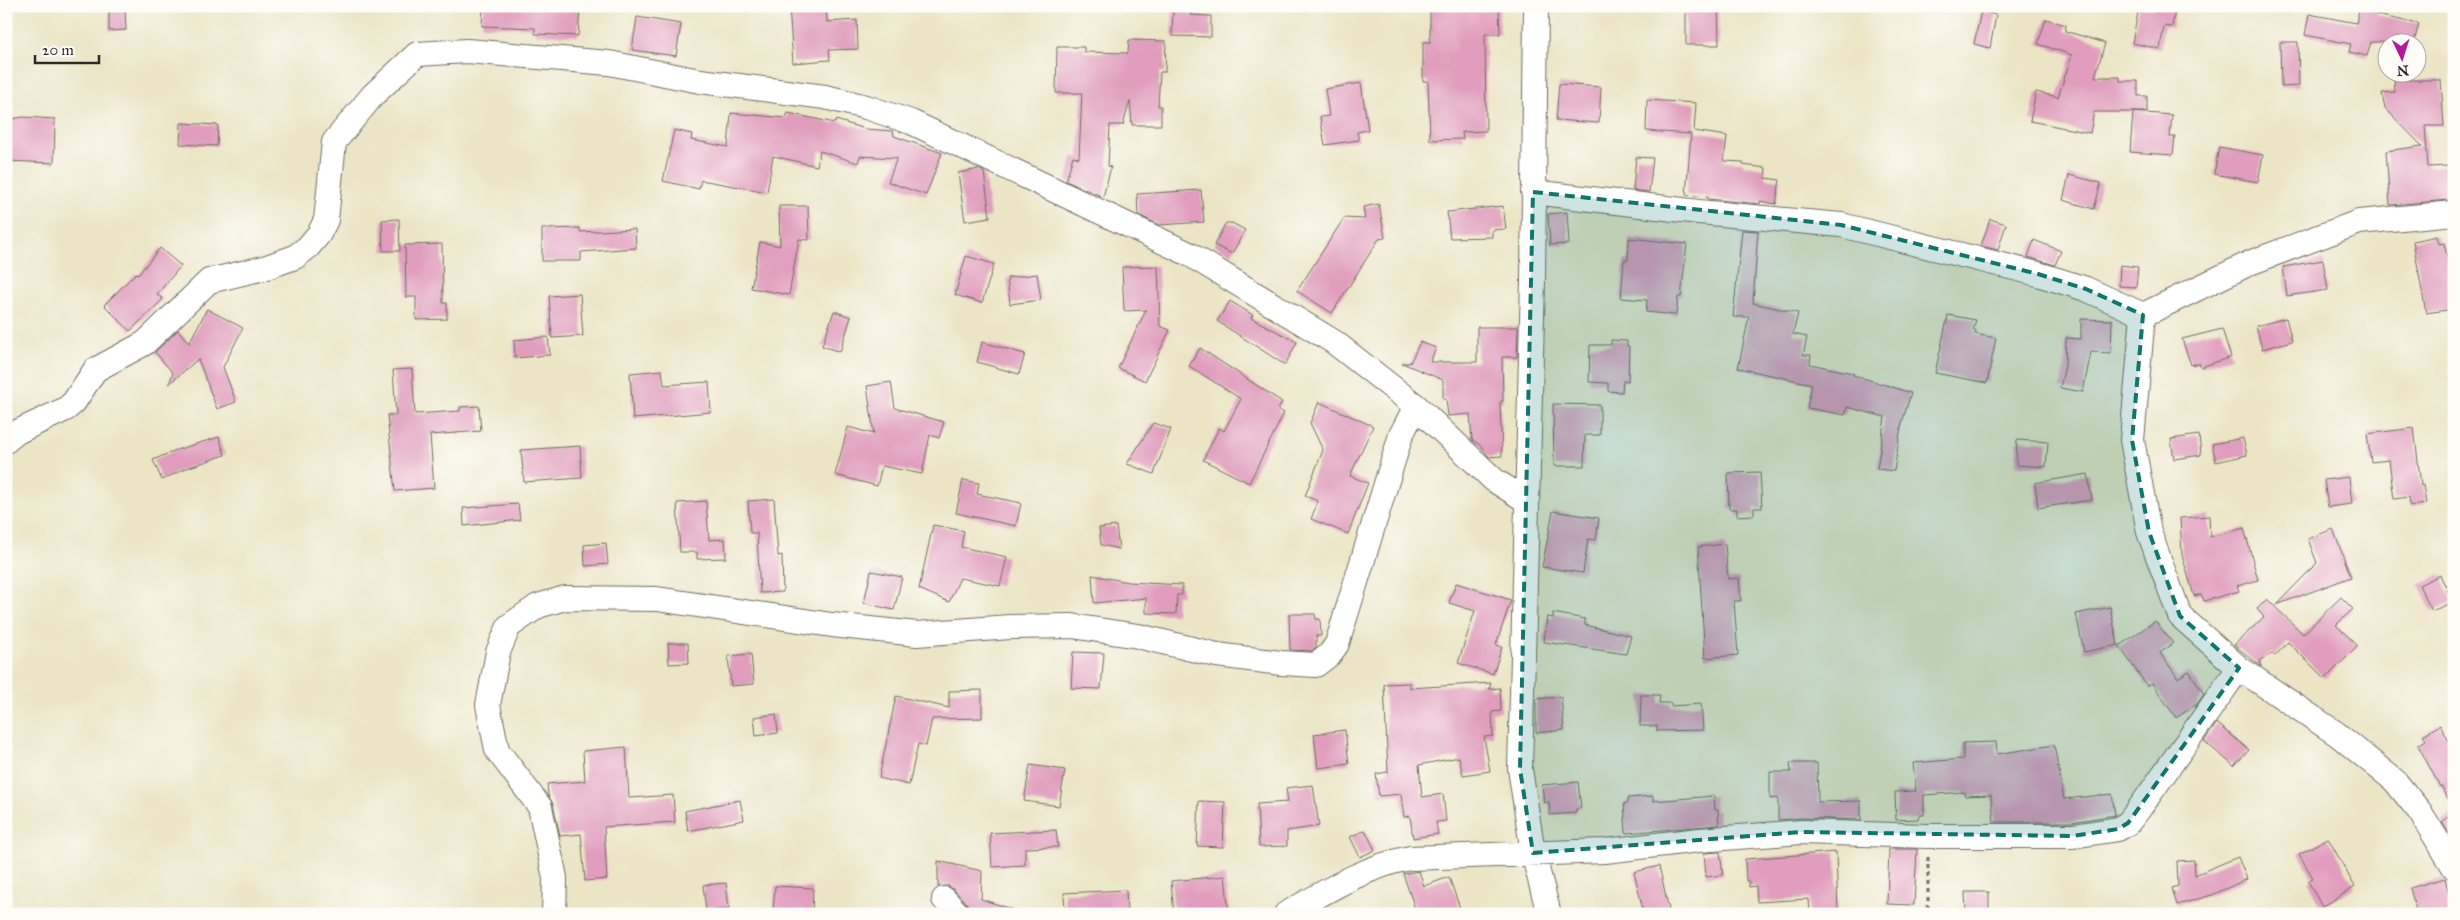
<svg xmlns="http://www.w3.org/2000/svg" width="2460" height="920" font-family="'IM FELL Great Primer',serif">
<rect width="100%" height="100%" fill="#fdfcf7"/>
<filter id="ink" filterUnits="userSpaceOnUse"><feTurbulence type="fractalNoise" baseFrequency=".02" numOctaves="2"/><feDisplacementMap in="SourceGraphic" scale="10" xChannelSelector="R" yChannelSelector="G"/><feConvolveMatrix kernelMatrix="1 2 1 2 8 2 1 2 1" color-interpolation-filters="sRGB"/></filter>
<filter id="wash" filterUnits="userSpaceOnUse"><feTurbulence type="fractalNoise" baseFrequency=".0096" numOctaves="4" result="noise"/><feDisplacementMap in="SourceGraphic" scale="20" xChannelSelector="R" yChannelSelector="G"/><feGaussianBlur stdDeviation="1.12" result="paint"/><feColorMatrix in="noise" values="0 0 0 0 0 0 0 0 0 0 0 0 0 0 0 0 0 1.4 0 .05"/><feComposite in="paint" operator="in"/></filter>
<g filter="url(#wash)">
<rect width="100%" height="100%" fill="#ebe5c6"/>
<g id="blocks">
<path fill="#e09dbd" d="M483 6 580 10 578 36 535 34V28L482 26Z
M789 6H826L827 22 857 20 858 49 829 50 830 60 793 63Z
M1430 6H1499L1500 34H1485L1486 131 1462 132 1463 139 1430 140 1428 81H1423V42H1430Z
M1686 6H1718L1719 45H1686Z
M2154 6 2175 10 2172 27 2164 26 2160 49 2132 43 2139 7 2153 9Z
M2360 6H2379L2377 15 2419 24 2414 42H2371L2367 56 2349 52 2351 44 2305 35 2309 14 2356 23Z
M125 9 126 30 109 31V10Z
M1173 9H1191L1190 15 1211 16V37L1172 36Z
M1981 11 1996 15 1990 48 1974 44Z
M637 17 681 24 676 56 632 50Z
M2046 19 2066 25 2065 31 2105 43 2095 77H2120V81H2138V96H2147V112H2094L2090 133 2030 121 2036 92 2058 97 2072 55 2038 44Z
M1129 40 1166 41 1165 72H1160L1158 106H1161V125H1132L1130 101 1123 125H1110L1108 166 1111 167 1103 197 1066 181 1073 156 1079 158 1082 93H1056L1057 47H1084V52L1128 53Z
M2280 42H2298L2299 86 2281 87Z
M2394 80H2441L2444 126H2425L2428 167 2448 166 2450 200 2390 205 2386 151 2422 146 2385 108 2382 93 2395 92Z
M1361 83 1368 130 1357 132 1359 140 1325 145 1320 117 1329 116 1325 89Z
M1559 84 1601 87 1599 123 1556 120Z
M1647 100 1696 103 1694 131 1727 136 1724 161 1743 162V165L1766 168 1765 178 1780 180 1776 204 1760 201V204L1708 199V197L1686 195 1691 134 1646 131Z
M2133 112 2172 115 2170 137H2175L2173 155 2130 152Z
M731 113 786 118 788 113 835 123 836 120 865 129 893 131 894 136 942 153 926 195 888 182 897 158 860 156 858 163 820 151 817 166 773 156 767 192 701 180 699 189 663 181 674 130 692 134 691 140 728 147Z
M23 117 55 119 54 163 6 161V120Z
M181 123 218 125 217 146 180 144Z
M2219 147 2263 155 2258 182 2214 174Z
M1636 157 1653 158 1649 192 1633 190Z
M979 169 984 172 990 217 965 221 958 173Z
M2069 175 2101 183 2094 209 2063 200Z
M1201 190 1204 222 1160 225 1138 215 1137 194Z
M1379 204 1385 238 1379 239 1332 313 1297 291 1344 218 1365 219 1363 207Z
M779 206H808L809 240 799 239 789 295 751 288 760 242 780 246Z
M1503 206 1506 229 1492 230V237L1450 238 1447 212Z
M1567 212 1569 244 1550 245 1548 214Z
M399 219 400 251H383L382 220Z
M1990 219 2006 224 1998 250 1981 246Z
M1226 223H1232L1245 230 1232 254 1214 245Z
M580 228V232L635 229 636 248 581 252V261H542V229Z
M1742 230 1758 231 1753 303 1798 313 1793 334 1807 337 1803 355H1811L1810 364 1853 373V375L1911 393 1901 426 1894 471 1877 469 1885 417 1847 407 1845 415 1807 408 1812 384 1738 368 1749 317H1733Z
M2437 236 2439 244 2444 243 2450 271H2454V309L2426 313 2413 241Z
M1629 238 1687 244 1681 297H1678L1676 315 1646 312 1647 300 1621 298 1624 260H1628Z
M2034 240 2061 251 2055 265 2028 257Z
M442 244 443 303H447V319L416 320V297H406L405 245Z
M160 248 181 266 157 294 163 299 130 331 104 305 136 273 138 275Z
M966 256 994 264 982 303 955 295Z
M2323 260 2328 290 2287 296 2283 267Z
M2120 265 2138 267 2136 287 2119 286Z
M1158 266 1160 326 1170 330 1145 381 1118 368 1146 310 1124 311 1122 267Z
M1037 274 1041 300 1010 304 1007 278Z
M580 294 583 336 552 338 549 296Z
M1230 301 1253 315 1251 318 1297 342 1285 365 1217 321Z
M207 309 243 328 223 367 236 402 217 409 198 359 169 384 173 373 155 352 178 330 189 343Z
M834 311 851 317 840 352 822 346Z
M1948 315 1976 320 1973 330H1976L1975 334 1996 338 1987 383 1935 373Z
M2286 318 2292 341 2262 349 2256 326Z
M2081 319 2112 320 2111 353 2091 352 2083 392 2060 388 2065 365 2066 338 2081 339Z
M1477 327H1518L1517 357H1502L1503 401 1500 402 1502 456 1489 457 1480 445 1472 440 1470 414 1448 416 1446 399H1443V380L1402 363H1410L1420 342 1436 348 1430 362H1477Z
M2222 329 2231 357 2201 367 2199 363 2191 365 2182 339Z
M548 337 550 355 515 358 514 340Z
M1611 340 1627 341V346H1629L1628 381H1623L1622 392 1608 391V383L1589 382 1590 345H1611Z
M982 342 1025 354 1019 374 977 362Z
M1200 348 1282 402 1278 410 1284 413 1249 483 1203 460 1219 428 1224 431 1241 399 1189 366Z
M412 369 415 414 460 411V407L479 406 481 431 430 435 434 488 395 491 387 415H396L393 370Z
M662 370 664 385 709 382 711 412 633 419 630 373Z
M891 382 895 408 944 422 939 438 930 435 922 474 882 466 877 486 835 475 848 427 874 434 867 386Z
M1319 402 1373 426 1350 476 1368 483 1348 534 1311 519 1318 501 1305 496 1323 450 1310 423Z
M1553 404 1600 405V435H1585L1584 466H1554Z
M1153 423 1171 429 1154 474 1127 464Z
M2414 428 2421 486 2423 485 2426 504 2410 506 2409 497 2394 499 2389 460 2371 462 2367 434Z
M2199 435 2201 455 2174 459 2171 439Z
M219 437 225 455 184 469 162 480 153 460 176 450Z
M2243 438 2247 455 2216 462 2212 444Z
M2017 440 2048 442 2046 467 2016 465Z
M580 446 582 478 524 482 521 450Z
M1760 472 1762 508H1754V515L1737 516V509H1729L1728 473Z
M2088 474 2092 500 2038 508 2035 483Z
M2349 477 2352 504 2328 507 2324 480Z
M963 480 979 483 977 494 1021 503 1016 526 956 513Z
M774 499 778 556 782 555 783 592 760 593 757 533H750L748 501Z
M706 501 709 540 725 539 726 558 697 559V552H680L677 503Z
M518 504 520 520 464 526 463 508Z
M1553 511 1599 518 1596 540 1588 539 1583 573 1542 567Z
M2209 516 2210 537 2244 528 2258 580 2237 586 2239 591 2204 601 2201 594 2194 596 2182 555 2180 518Z
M933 525 964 531 961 547 1007 557 1000 586 960 578 949 602 919 589Z
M1116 526 1119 549 1101 545 1099 528Z
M2333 529 2351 577 2276 605 2317 563 2308 539Z
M606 543 608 564 585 566 584 545Z
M1725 544 1728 579 1739 578 1741 601H1734L1738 655 1705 658 1698 547Z
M871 571 902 577 894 610 864 603Z
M1092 575 1128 582 1182 585V595H1177L1176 614 1146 613V598L1094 603Z
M2440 575 2453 602 2432 611 2419 585Z
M1456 583 1511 600 1496 645 1502 647 1493 674 1458 663 1475 611 1449 603Z
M2341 597 2353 609 2336 625 2358 646 2325 679 2288 642 2275 656 2272 653 2260 661 2262 667 2234 645 2264 617 2257 609 2267 599 2303 634Z
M2110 607 2118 645 2084 652 2076 614Z
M1553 613 1585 619V625L1631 636 1626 654 1544 642 1547 617 1553 618Z
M1289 614H1315L1316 619H1320L1321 636H1316V647L1312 651 1290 650Z
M2155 621 2173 643 2160 653 2178 678 2189 671 2204 694 2197 704 2176 718 2152 683 2147 686 2119 646Z
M668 643H688L689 663 669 664Z
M1073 652 1104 653 1101 689 1071 688Z
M751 654 754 684 731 686 728 656Z
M1410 683V688L1491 683 1489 689 1500 688 1501 711 1492 712 1493 736 1484 737 1490 771 1463 775 1459 757 1419 765 1422 797 1443 794 1446 821 1436 822 1438 834 1413 838 1410 816 1404 817 1401 794 1379 796 1376 774 1388 772 1384 684Z
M982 690V718L932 719 926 746 918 744 909 785 879 778 896 696 949 708V691Z
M1641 695H1660L1659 703H1671V706L1701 704 1703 730 1657 731V726H1640Z
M1561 697 1564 730 1536 733V699Z
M776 714 778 733 756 736 754 717Z
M2217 723 2249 750 2234 766 2204 741Z
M2440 725 2454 750V809L2441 786 2440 787 2418 745 2426 740 2423 735Z
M1345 730 1349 764 1318 768 1314 734Z
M1996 742 1997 754 2054 745 2064 799 2112 794 2115 815 2072 822H1994L1991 795 1965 796 1964 792 1924 795V815H1919L1918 819 1896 820 1895 792 1916 791 1913 763 1963 759V743Z
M626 747 629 798 673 795 675 822 604 827 607 879 585 881 581 834 560 836 553 804 548 795 547 784 585 781 583 751Z
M1790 763H1817L1818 802 1861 801V820L1801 818 1778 820V798L1770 799V772H1791Z
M1030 765 1065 770 1059 806 1024 801Z
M1578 782 1581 808 1576 809V813L1550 815 1549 802 1544 803 1542 785Z
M1313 785 1319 826 1287 831V846L1259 847 1257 804 1288 802 1286 788Z
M1653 796V801L1714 796 1715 810H1718L1719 825 1626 833 1624 803H1628V798Z
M740 800 744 820 688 831 685 811Z
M1199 801 1225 802 1223 847 1197 846Z
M2454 813V840L2442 822Z
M1056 830 1058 847 1025 848V865L992 867 990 833Z
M1365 830 1375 850 1360 857 1350 837Z
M2328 838 2355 887 2322 907 2308 881 2313 878 2299 854Z
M1889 849H1917L1914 905 1887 904Z
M1720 852 1723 875 1706 877 1704 853Z
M1836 852 1838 914H1810L1809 899 1757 902 1756 886 1749 887V881H1746L1745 859Z
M2238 857 2247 879 2212 895 2177 905 2172 888 2178 886 2177 861 2194 860 2195 875Z
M938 861 982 871 981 899 1014 910V914H971L968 905 954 890 948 886 938 887Z
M1659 866 1670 914H1644L1634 872Z
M1419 871 1424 886 1449 877 1462 914H1417L1403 874Z
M1225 876 1229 914H1174L1171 881Z
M2445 878 2454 914H2417L2410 888Z
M726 883 729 909 706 911 703 885Z
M775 886 813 888 812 914 773 912Z
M1126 890 1127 914H1065L1064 893Z
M1965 892H1989V911H1966Z"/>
</g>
</g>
<g filter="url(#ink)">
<use href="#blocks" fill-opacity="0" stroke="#6e6c61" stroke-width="1"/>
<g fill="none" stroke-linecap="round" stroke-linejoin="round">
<g stroke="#6e6c61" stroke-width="26">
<path id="minor" d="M1536 6 1533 281 1520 769 1533 853 1549 914
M1533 192 1699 212 1841 225 2038 274 2086 289 2143 315 2252 262 2359 222 2454 213
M2143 315 2132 440 2149 532 2180 616 2239 668 2337 734 2395 781 2420 812 2454 867
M6 441 17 432 66 409 74 402 95 370 145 343 209 281 264 268 295 257 308 247 319 234 326 220 334 142 373 95 417 54 467 51 609 63 700 81 825 97 866 107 911 122 1189 254 1334 342 1416 406 1494 480 1527 501
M944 899 958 914
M554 914 555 878 540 807 497 750 488 705 498 652 509 626 538 606 565 598 657 599 832 625 917 634 1010 627 1072 626 1138 636 1217 655 1281 663 1316 665 1329 655 1337 644 1401 435 1416 406
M1286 914C1325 892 1366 866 1410 858L1605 851 1699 840 1801 832 1927 836H2073L2118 829 2128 823 2139 809 2239 668"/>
</g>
<path stroke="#6e6c61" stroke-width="3" stroke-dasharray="4 4" stroke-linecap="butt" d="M1928 857V914"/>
<use href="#minor" stroke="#fff" stroke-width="24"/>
</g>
</g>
<path fill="#0f766e" fill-opacity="0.2" stroke="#0f766e" stroke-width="4" stroke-dasharray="10 6" stroke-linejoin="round" d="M1533 192 1841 225 2038 274 2086 289 2143 315 2132 440 2149 532 2180 616 2239 668 2128 823 2118 829 2073 836 1801 832 1533 853 1520 769Z"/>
<rect width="2460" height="920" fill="none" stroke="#fdfcf7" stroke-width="25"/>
<g transform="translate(2402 58) rotate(176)"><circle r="24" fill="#fdfcf7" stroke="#a9a8a5"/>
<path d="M0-4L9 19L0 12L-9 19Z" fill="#b5179e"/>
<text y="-8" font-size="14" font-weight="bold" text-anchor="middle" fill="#2b2b2b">N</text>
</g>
<path d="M35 55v8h64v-8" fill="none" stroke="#2b2b2b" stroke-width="2.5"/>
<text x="42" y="55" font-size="15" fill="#2b2b2b" stroke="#fdfcf7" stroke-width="4" paint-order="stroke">20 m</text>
</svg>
